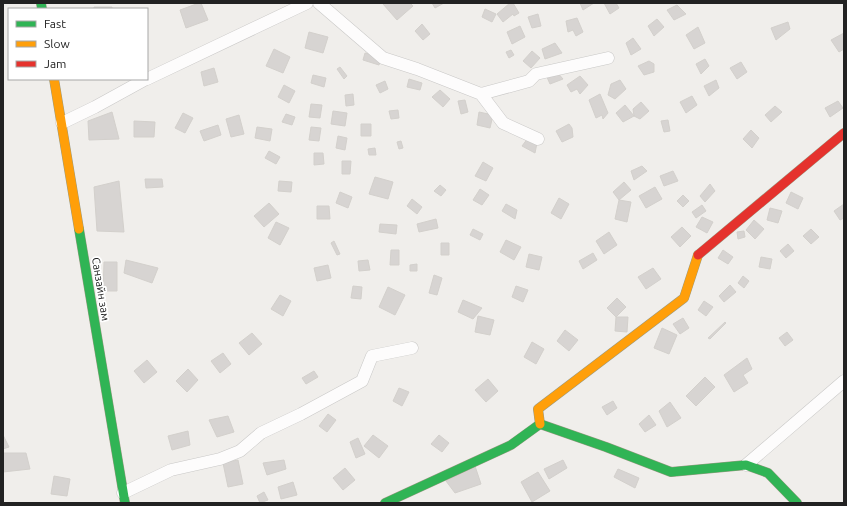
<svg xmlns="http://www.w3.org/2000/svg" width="847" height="506" font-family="Ubuntu,sans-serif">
<rect width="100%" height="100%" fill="#f0eeeb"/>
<path fill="#d7d4d2" stroke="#d3d0cc" d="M199 3H201L208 20 186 28 180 10Z
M383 3H410L413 6 397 20 383 4Z
M432 3H444L435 8Z
M510 3H513L519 13 514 16 513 14 503 22 497 14Z
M580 3H594L583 10Z
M604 3H616L619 8 610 14Z
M677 5 686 14 674 20 667 10Z
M94 7H112V9H94Z
M485 9 496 14 492 22 482 17Z
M538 14 541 26 532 28 528 17Z
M577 18 583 32 576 36 573 30 568 32 566 21Z
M657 19 664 27 654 36 648 26Z
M788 22 790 29 776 40 771 28Z
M422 24 430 34 423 40 415 31Z
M520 26 525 37 512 44 507 32Z
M698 27 705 43 694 49 686 35Z
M309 32 328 37 323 53 305 48Z
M844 33V49L839 52 831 40Z
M633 38 641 49 631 55 626 43Z
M555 43 562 53 545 59 542 49Z
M274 49 290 57 283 73 266 66Z
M511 50 514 55 509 58 506 52Z
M532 51 540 58 531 68 523 61Z
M365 53 381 57 379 65 363 60Z
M705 59 709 66 701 74 696 64Z
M649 61 654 64V72L644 75 638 66Z
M741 62 747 72 737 79 730 68Z
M340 67 347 76 344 79 337 69Z
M214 68 218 82 204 86 201 72Z
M556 71 563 79 550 84 546 75Z
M313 75 326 78 324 87 311 83Z
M580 76 588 85 580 94 577 89 571 92 567 85Z
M409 79 422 83 420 90 407 87Z
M620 80 626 89 615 99 608 95 611 84Z
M716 80 719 88 709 96 704 86Z
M385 81 388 89 380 93 376 85Z
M284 85 295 91 289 103 278 97Z
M440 90 450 99 443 107 432 97Z
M353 94 354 105 346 106 345 95Z
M600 94 608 113 603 119 602 115 596 118 589 100Z
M692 96 697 105 686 113 680 102Z
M465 100 468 112 461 114 458 101Z
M838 101 843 108 830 117 825 108Z
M641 102 649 111 640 119 634 116 633 109Z
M311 104 322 105 320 118 309 117Z
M625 105 634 116 623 122 616 113Z
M775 106 782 112 771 122 765 115Z
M398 110 399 118 391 119 389 111Z
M333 111 347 113 345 126 331 124Z
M112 112 119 139 89 140 88 121Z
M479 112 493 115 490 128 477 125Z
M183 113 193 118 185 133 175 128Z
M286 114 295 117 292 125 282 122Z
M239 115 244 134 231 137 226 119Z
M668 120 670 131 664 132 661 121Z
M134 121 155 122 154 137H134Z
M361 124H371V136H361Z
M569 124 572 128 573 137 562 142 556 131Z
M218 125 221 135 204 141 200 131Z
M257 127 272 129 270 141 255 138Z
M311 127 321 128 319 141 309 140Z
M751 130 759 138 752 148 743 139Z
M338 136 347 138 345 150 336 148Z
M528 138 537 143 535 153 522 146Z
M401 141 403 148 399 149 397 142Z
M375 148 376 155H369L368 149Z
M269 151 280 157 276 164 265 158Z
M314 153H323L324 164 314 165Z
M342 161H351L350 174H342Z
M483 162 493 168 486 181 475 176Z
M642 166 647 171 634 180 631 171Z
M673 171 678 181 664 186 660 176Z
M375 177 393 182 388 199 369 194Z
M145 179H162L163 187 146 188Z
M119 181 124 232 97 231 94 187Z
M279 181 292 182 291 192 278 191Z
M624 182 631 190 619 200 613 192Z
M710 184 715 191 705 202 700 196Z
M440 185 446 190 441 196 434 191Z
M655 187 662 199 646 208 639 196Z
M480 189 489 195 482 205 473 200Z
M340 192 352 197 348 208 336 203Z
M791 192 803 198 798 209 786 203Z
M683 195 689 201 683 207 677 201Z
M559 198 569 204 561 219 551 213Z
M412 199 422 207 417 214 407 206Z
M619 200 631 202 627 222 615 219Z
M269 203 279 214 264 227 254 216Z
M506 204 517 210 515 219 502 211Z
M844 204V218L840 220 834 211Z
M702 205 706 211 696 218 692 212Z
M317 206H329L330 219H317Z
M770 208 782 211 778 223 767 220Z
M702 217 713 222 707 233 696 227Z
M436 219 438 228 419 232 417 224Z
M754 220 764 229 755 239 746 230Z
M276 222 289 228 280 245 268 238Z
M380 224 397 225 396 234 379 232Z
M682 227 691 236 680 247 671 237Z
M473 229 483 234 480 240 470 235Z
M811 229 819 237 811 244 803 236Z
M744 231 745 237 738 239 737 232Z
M609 232 617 245 604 254 596 241Z
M506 240 521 247 514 260 500 252Z
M334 241 340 254 337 255 331 243Z
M441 243H449V255H441Z
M788 244 794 251 786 258 780 251Z
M391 250H399V265H390Z
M723 250 733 257 728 264 718 258Z
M593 253 597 260 583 269 579 261Z
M529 254 542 257 539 270 526 267Z
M761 257 772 259 770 269 759 267Z
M126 260 158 268 152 283 124 273Z
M368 260 370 270 359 271 358 261Z
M104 262H117V291H103Z
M417 264V271H410V265Z
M328 265 331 278 317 281 314 268Z
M653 268 661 279 646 289 638 277Z
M434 275 442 278 437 295 429 293Z
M743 276 749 281 744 288 738 283Z
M730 285 736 292 724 302 719 296Z
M353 286 362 287 361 299 351 298Z
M516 286 528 290 523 302 512 297Z
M388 287 405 295 395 315 379 307Z
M280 295 291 301 283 316 271 309Z
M617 298 626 307 616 317 607 308Z
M463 300 482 308 473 319 458 312Z
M704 301 713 307 706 316 698 310Z
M478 316 494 320 490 335 475 332Z
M616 317H628L627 332 615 331Z
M683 318 689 328 680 334 673 324Z
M725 322 726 323 710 339 708 338Z
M662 328 677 335 669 354 654 348Z
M565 330 578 340 569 351 557 341Z
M787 332 793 340 785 346 779 338Z
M252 333 262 344 249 355 239 343Z
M532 342 544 349 536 364 524 357Z
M223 353 231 364 220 373 211 361Z
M747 358 752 369 743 375 748 383 734 392 724 375Z
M147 360 157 372 144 383 134 371Z
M188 369 198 380 187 392 176 381Z
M314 371 318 377 306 384 302 378Z
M705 377 715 387 696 406 686 396Z
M488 379 498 391 486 402 475 390Z
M399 388 409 392 402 406 393 401Z
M613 401 617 408 607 415 602 407Z
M670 402 681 418 667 427 659 411Z
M328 414 336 420 327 432 319 426Z
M649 415 656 425 645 432 639 424Z
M228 416 234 432 217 437 209 420Z
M188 431 190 445 172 450 168 436Z
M3 435 9 447 3 449Z
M373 435 388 446 379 458 364 446Z
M439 435 449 443 442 452 431 444Z
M358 438 365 454 356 458 350 442Z
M3 453H26L30 469 3 472Z
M238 460 243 484 228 487 223 463Z
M284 460 286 469 267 475 263 463Z
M563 460 567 468 549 479 544 469Z
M475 466 481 484 455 493 446 481Z
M345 468 355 480 343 490 333 478Z
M618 469 639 478 635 488 614 477Z
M538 472 550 491 532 502 521 482Z
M54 476 70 479 67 496 51 494Z
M293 482 297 495 281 499 278 487Z
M264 492 268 500 260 503 257 496Z"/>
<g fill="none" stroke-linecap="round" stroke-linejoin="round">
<g stroke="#c9c8c7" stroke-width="13">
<path id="street" d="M319 3 383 58 417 69 481 94 503 123 538 139
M147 79 307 3
M481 94 529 81 536 74 608 58
M62 123 95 107 146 79
M746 465 844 381
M123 493 171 470 220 459 240 451 261 433 301 414 362 381 372 356 412 348"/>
</g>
<g stroke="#999a82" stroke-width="10">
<path id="fast" d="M41 3 42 9
M79 229 125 503
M385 503 511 445 540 424 606 447 671 472 746 465 768 473 797 503"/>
</g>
<g stroke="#999a82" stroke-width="10">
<path id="slow" d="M54 79 79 229
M540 424 538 409 684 298 698 255"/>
</g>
<g stroke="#999a82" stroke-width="10">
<path id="jam" d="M698 255 844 133"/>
</g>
<use href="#street" stroke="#fdfcfc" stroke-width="12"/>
<use href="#fast" stroke="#30b455" stroke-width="9"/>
<use href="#slow" stroke="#ff9f0a" stroke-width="9"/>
<use href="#jam" stroke="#e5322d" stroke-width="9"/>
</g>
<g text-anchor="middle" stroke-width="3.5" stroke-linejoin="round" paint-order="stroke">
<g font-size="11" fill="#222" stroke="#fff">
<text transform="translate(101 289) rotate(81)" y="4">Санзайн зам</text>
</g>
</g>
<rect width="847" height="506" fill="none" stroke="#222222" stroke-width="8"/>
<rect x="8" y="8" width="140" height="72" fill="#ffffff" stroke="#a7a7a7"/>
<rect x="16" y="21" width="20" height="6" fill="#30b455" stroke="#a7a7a7"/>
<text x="44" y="28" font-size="12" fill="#222222">Fast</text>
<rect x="16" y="41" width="20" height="6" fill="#ff9f0a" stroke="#a7a7a7"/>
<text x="44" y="48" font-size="12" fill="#222222">Slow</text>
<rect x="16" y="61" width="20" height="6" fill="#e5322d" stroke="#a7a7a7"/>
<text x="44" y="68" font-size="12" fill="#222222">Jam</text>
</svg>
